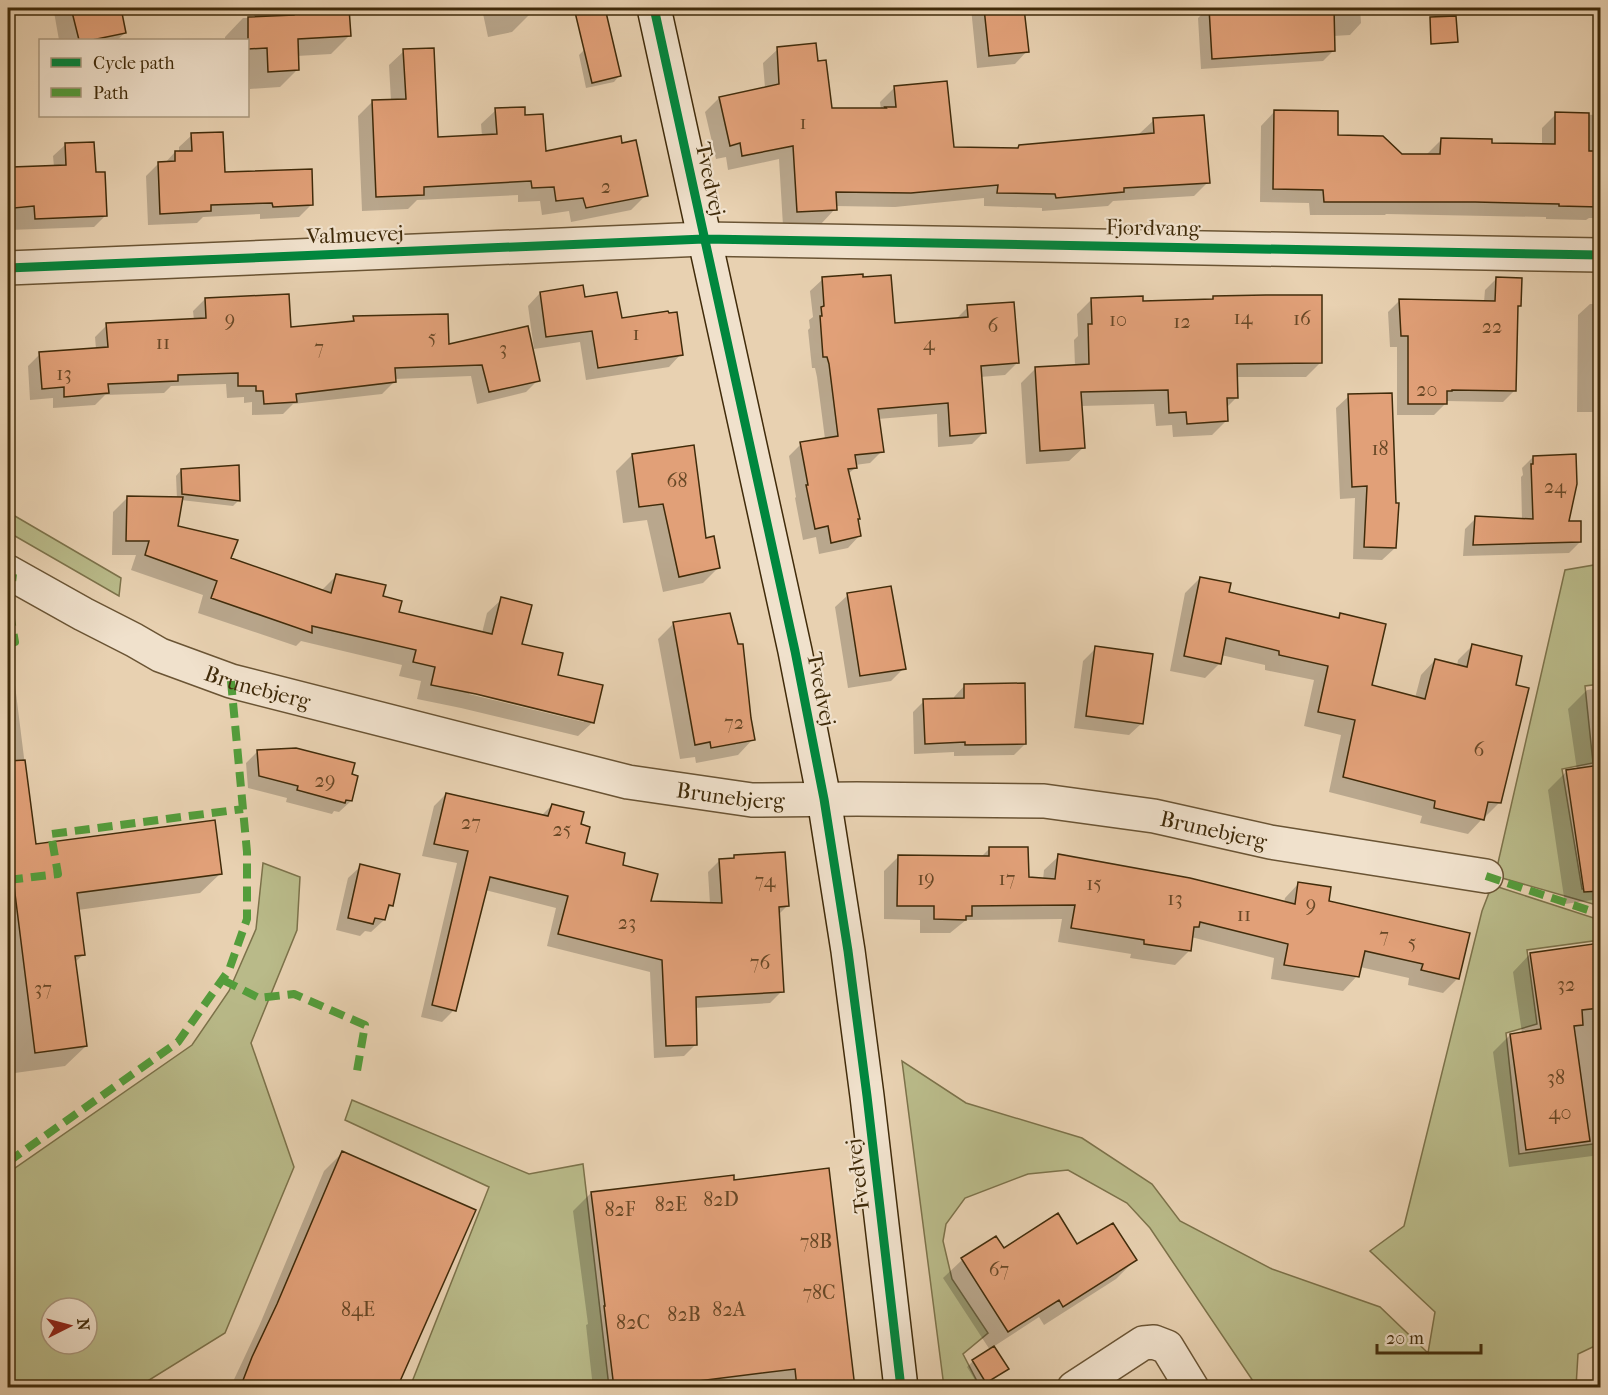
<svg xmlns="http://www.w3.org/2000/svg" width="1608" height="1395" font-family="'IM FELL French Canon',serif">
<rect width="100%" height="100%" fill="#e8d1b1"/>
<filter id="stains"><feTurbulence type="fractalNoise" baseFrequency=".00333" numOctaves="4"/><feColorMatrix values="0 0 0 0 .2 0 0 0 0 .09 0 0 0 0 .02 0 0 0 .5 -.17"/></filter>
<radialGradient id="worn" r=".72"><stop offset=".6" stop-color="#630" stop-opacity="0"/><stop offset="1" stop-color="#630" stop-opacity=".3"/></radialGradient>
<path fill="#b9ba89" stroke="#7c724a" stroke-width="1.5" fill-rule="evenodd" d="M8 512 121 578 119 596 8 532Z
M1600 564V684L1585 686 1593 763 1562 769 1582 889 1600 888V906L1495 876 1565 570Z
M263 863 300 877 297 930 251 1043 294 1167 225 1333 138 1387H8V1173L192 1045 229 991 256 929ZM51 1308H87V1344H51Z
M1492 885 1600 920V940L1527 950 1537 1024 1506 1033 1519 1154 1600 1143V1335L1597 1345 1578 1354 1576 1387 1409 1388 1406 1386 1380 1384 1351 1388 1257 1387 1150 1228 1127 1203 1068 1170 1028 1174 965 1198 946 1224 943 1241 952 1279 988 1333 963 1354 980 1387H944L902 1061 966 1103 1082 1138 1152 1184 1180 1221 1272 1269 1380 1307 1428 1353 1435 1312 1370 1251 1404 1226 1482 911Z
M352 1100 529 1174 583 1164 609 1387H410L489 1187 345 1120Z"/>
<path fill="#0003" fill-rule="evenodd" d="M38 8H119L125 33 117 40H59L54 12 39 15Z
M253 8H348L349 36 331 54 297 56 298 69 280 87 250 89 249 66H248V40H225V37L243 18H254Z
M484 8H530L531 13 512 32 488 37 482 9Z
M971 8H1023L1027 51 1015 64 977 68Z
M1208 8H1360L1361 23 1350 35 1333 36 1334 50 1323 61 1201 69 1198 18Z
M585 49 619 76 614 82 586 88 579 55Z
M778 49 817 63 830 109 881 110 880 102 895 87 952 148 1015 150 1019 146 1139 136V134L1154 120 1208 182 1194 196 1113 201 1108 206 1042 211V208L984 206V198L895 207 835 206V209L821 224 783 226 779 159 728 170 726 157 716 159 705 112 719 98 765 88 763 63Z
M404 51 436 138 482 136 481 124 496 110 524 117 545 153 621 145 646 195 631 210 571 222 569 211 542 215 540 201 518 202V195L417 200 408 209 362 211 358 116 372 102 391 101 389 65Z
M1274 112 1337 137 1401 155 1427 156V154L1441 140 1491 144 1542 145V128L1556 114 1600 115V218H1589L1586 220 1546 219V217L1386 214 1385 215H1310L1309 203 1260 202 1261 126Z
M192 135 223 174 311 205 299 217 260 219V214L203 217 197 223 148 225 146 176 159 163H165L175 152H179V147Z
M65 145 94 174 106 215 94 227 8 230V168L54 167 53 156Z
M1497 278 1520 306 1516 309 1515 390 1503 402 1446 401V403L1434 415H1397V347H1390L1388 312 1400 300 1484 302 1485 290Z
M823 279 893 325 956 319 968 307 1017 363 1005 375 980 377 984 432 972 444 938 447 937 414 878 419 882 451 870 463 855 465V468L848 474 860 535 848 548 819 554 816 537 803 540 795 498 796 497 789 456 801 444 825 439 817 377 815 368H812L808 330 810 328 809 320 813 317 810 291Z
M540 293 584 299 681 354 669 367 586 380 580 342 534 349 528 306Z
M1214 298 1320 363 1306 377H1236L1237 397 1226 408V421L1212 435 1173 437 1172 425 1156 426 1154 404 1081 406 1084 447 1069 461 1026 464 1021 383 1035 369 1075 366 1074 340 1078 336 1077 314 1092 299 1142 302 1211 300Z
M205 299 290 329 349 323 354 318 448 346 538 380 526 392 477 404 471 376 394 379V382L382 394 293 404 283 414 252 415V402L244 403V397L227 398 226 384 171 386 164 393 105 395 95 405 53 408V398L30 400 28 366 40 354 96 349 95 337 107 325 194 320 193 311Z
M1590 304H1600V412H1577L1578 315Z
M1349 396 1395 548 1382 560 1353 559 1355 498 1340 499 1336 408Z
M632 455 705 540 719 567 703 583 663 592 647 520 623 523 616 471Z
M1533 457 1567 522 1580 542 1569 553 1463 556 1465 529 1476 518 1522 520 1521 477 1523 475 1522 468Z
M181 470 239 500 233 506 181 500 176 527 229 559 321 591 337 575 381 597 397 613 482 633 487 613 502 599 520 645 556 676 593 722 578 736 461 708 417 699 421 681 399 676 402 665 301 641 296 646 198 613 203 595 131 570 136 555H112L113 512 127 498 177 499 176 476ZM470 691 584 719V722L469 694Z
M1200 578 1227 593 1337 619 1340 615 1370 686 1415 698 1421 675 1435 660 1457 666 1458 660 1473 645 1514 686 1500 802 1485 817H1483L1482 819 1468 834 1420 823 1422 816 1329 792 1341 735 1304 726 1314 680 1265 670V665L1221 655 1220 663 1205 678 1170 671 1185 593Z
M848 595 904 668 891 681 848 688 835 607Z
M673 624 736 646 753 739 738 755 696 763 695 757 680 759 658 639Z
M1096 648 1142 723 1129 735 1074 728 1083 661Z
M8 653H11L35 846 221 873 200 893 78 910 84 954 74 963 86 1046 65 1066 15 1073 8 1016Z
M965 685 1025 744 1014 755 954 756V752L914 754 913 712 924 701 954 700V697Z
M1600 688V899L1565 904 1548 790 1567 771 1577 770 1568 709 1587 690Z
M258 751 351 775V801L339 812 334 811 332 814 286 802 287 798 248 788 246 763Z
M446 794 541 816 552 805 579 825 584 844 621 866 649 903 710 904 708 872 720 860 732 859 734 857 788 905 778 915 782 991 770 1003 694 1008 696 1044 684 1056 654 1058 650 972 547 946 556 908 485 890 454 1010 442 1022 421 1017 457 863 422 856 434 806Z
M989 849 1027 879 1043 880 1044 870 1059 856 1284 903 1285 898 1299 883 1327 903 1458 978 1443 993 1408 985 1409 978 1360 967 1357 976 1343 991 1271 979 1274 958 1191 937 1189 951 1175 965 1130 958 1131 954 1058 942 1062 919 966 920 950 933H920V920L884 919V871L898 857H981Z
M361 866 392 905 386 911 384 920 371 932 365 931 360 936 336 930 348 878Z
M1600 944V1155L1509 1167 1493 1052 1510 1035 1522 1033 1513 972 1530 954Z
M342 1153 396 1388H230L260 1324 324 1171Z
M733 1181 853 1388H593L586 1325 588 1324 573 1211 591 1193Z
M995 1238 1003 1250 1077 1246 1135 1260 1116 1279 1044 1325 1039 1317 993 1347 1007 1368 1001 1374 980 1388 967 1367 973 1361 990 1350 943 1278 962 1260Z"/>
<path fill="#e1a078" stroke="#402b0a" stroke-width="1.5" d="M71 8H121L126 33 92 40H79Z
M294 8H349L351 36 298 39 299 70 268 72 267 48 248 49V17L294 15Z
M574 8H605L621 76 592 83Z
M984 8H1024L1029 52 989 56Z
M1209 8H1334L1335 51 1212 59Z
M1456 16 1458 42 1431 44 1430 17Z
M816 43 818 61 826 60 832 108H886L885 107H896L894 86 947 81 954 147 1018 148 1019 145 1154 133 1153 118 1204 115 1210 183 1124 188V192L1056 198 1055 194 997 193 998 185 911 193 836 192 837 210 797 212 793 146 742 156 740 143 730 146 719 97 779 84 777 47Z
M434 48 438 137 497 134 495 108 525 107V115L543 114 546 151 621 136 622 143 636 140 648 196 586 208 583 198 556 201 554 187 532 188 531 181 424 187V195L376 197 372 100 406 99 403 49Z
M1274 110 1338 111V135L1383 136 1402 154H1440L1441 138 1492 139V143L1555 144V112L1589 113V151H1600V207L1559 206V204L1475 202H1324L1323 190 1273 189Z
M223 132 225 172 312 169 313 205 273 207 272 203 211 205V211L160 214 158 162 175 161V151H192L191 133Z
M94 142 96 172H105L107 216 35 219 34 206 14 208 12 167 66 165 65 143Z
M863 274V277L891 275 895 323 968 317 967 305 1014 302 1019 363 981 366 986 433 950 436 948 403 878 409 884 452 855 455 857 468 848 469 860 519H858L861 536 831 543 828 526 815 529 806 485H808L800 442 838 436 829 364 827 357H823L820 316H822L821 307 824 306 822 277Z
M1496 277 1522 278 1521 306H1518L1516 391 1452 390V391H1447V404H1408V336H1401L1399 299 1495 301Z
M583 285 585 297 617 292 622 318 668 311 669 313 677 312 683 355 598 368 592 331 546 337 540 292Z
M289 294 291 327 354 321 353 316 448 314 449 344 528 326 540 381 489 392 482 365 395 368 396 382 296 394 297 402 264 404 263 391H256V386H238V373L178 375V381L108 384 109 393 64 397V387L42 389 39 352 108 347 106 323 206 318 205 298Z
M1266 295H1322V363L1237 364 1238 398H1227L1228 421 1187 424 1186 412 1169 413 1168 390 1081 392 1085 448 1040 451 1035 367 1089 364 1088 324H1092L1091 298 1143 296V301L1213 299V296Z
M1392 393 1396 503H1399L1396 548 1364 547 1367 486 1352 487 1348 394Z
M694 445 706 538 714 536 720 568 679 577 663 504 639 507 632 454Z
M1576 454 1577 484 1569 521H1581V542L1473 545 1475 516 1533 519 1531 464H1533V456Z
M239 465 240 501 182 494 181 469Z
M127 496 183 497 178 526 238 540 231 558 331 593 336 574 386 585 383 596 402 601 399 612 492 634 501 597 532 605 522 644 563 653 558 675 603 685 594 723 476 694 431 685 435 667 413 662 416 650 312 626V633L211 598 217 581 145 555 149 541H126Z
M1200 577 1231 583 1229 592 1339 618 1340 613 1386 624 1372 685 1425 699 1435 659 1467 667 1472 644 1522 656 1516 685 1529 688 1501 803 1488 802 1484 820 1434 808 1435 801 1343 777 1355 720 1318 712 1328 666 1279 655V651L1226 638 1221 664 1184 656Z
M891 586 906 669 860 676 847 593Z
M730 613 738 644H743L751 718 755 740 711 748 710 742 695 745 673 622Z
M1095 646 1153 654 1143 724 1086 716Z
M1025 683 1026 744 965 745V742L925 744 923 699 964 698V684Z
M296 748 355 763 352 774 358 776 352 801 346 800 345 803 297 790 298 786 259 776 257 750Z
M25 760 36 844 215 820 222 874 77 893 85 955 75 956 87 1046 35 1053 8 838V761Z
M1600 765V891L1584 892 1566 770Z
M446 793 548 816 552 804 584 812 581 824 590 827 586 843 625 853 623 865 658 874 651 901 722 903 719 859 734 858V855L785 852 789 906 779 907 784 992 696 997 697 1045 666 1046 662 960 558 934 568 896 490 877 456 1011 432 1005 468 851 434 844Z
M989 847H1028L1029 877 1055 879 1058 854 1190 878 1295 904 1298 882 1331 887 1329 901 1470 933 1459 979 1421 970 1423 964 1365 951 1359 977 1284 965 1288 944 1200 922 1199 927H1194L1191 951 1144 944V940L1071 928 1075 905 972 906V916H966V920L934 919V906H897L898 855 989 856Z
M360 864 400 874 393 906 389 905 385 920 375 918 373 924 348 918Z
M1600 943V1008L1582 1010 1583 1025 1574 1026 1590 1141 1526 1150 1510 1034 1541 1029 1530 953Z
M342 1151 476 1210 397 1388H240L252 1357 277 1304Z
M829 1168 855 1388H797L795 1369 642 1388H614L604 1306H605L591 1192 734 1175V1180Z
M1058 1213 1077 1244 1113 1223 1137 1260 1063 1307 1059 1300 1008 1332 961 1258 996 1236 1004 1248Z
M994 1346 1009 1369 986 1383 972 1360Z"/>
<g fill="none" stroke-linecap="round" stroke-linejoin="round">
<g stroke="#6a5434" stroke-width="36">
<g id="street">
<path d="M8 268 704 239 1600 255"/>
<path id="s1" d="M8 572 83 614 134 640 160 655 231 681 628 782 752 800 857 799 1044 801 1154 816 1270 842 1486 876"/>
<path d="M1074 1388 1143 1343 1154 1342 1167 1347 1192 1388"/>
</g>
</g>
<g stroke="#402b0a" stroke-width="36">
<path id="secondary" d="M654 8 795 651 824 799 848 951 867 1096 901 1388"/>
</g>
<use href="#street" stroke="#f0e1cc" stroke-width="33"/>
<use href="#secondary" stroke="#f0e1cc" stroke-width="33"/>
<path stroke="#539d3b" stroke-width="8" stroke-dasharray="15 8" stroke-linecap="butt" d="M8 643 15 642 9 608 13 574
M1486 876 1600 914
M8 880 58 874 51 834 243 809
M223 980 259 998 294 994 365 1025 357 1071
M8 1162 178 1042 229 970 247 919V852L231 681"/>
<g stroke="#f0e1cc" stroke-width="13">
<path id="cycleway" d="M654 8 795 651 824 799 848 951 867 1096 901 1388
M8 268 704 239 1600 255"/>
</g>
<use href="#cycleway" stroke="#00873e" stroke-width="9"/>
</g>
<g text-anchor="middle" stroke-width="4.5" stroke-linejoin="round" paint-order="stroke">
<g font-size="20" fill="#684826">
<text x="803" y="129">1</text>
<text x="606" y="193">2</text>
<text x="1243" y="324">14</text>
<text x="1302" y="325">16</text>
<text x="230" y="326">9</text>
<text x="1118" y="326">10</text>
<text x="1182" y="328">12</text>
<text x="993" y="332">6</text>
<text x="1492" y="333">22</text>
<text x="636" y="340">1</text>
<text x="432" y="344">5</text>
<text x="163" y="349">11</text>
<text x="929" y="350">4</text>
<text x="319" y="354">7</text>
<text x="503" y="355">3</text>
<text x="64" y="380">13</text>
<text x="1427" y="396">20</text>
<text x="1380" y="455">18</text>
<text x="677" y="487">68</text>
<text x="1555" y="493">24</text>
<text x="734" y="729">72</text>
<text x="1479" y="756">6</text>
<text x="325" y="787">29</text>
<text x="471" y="829">27</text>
<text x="562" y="836">25</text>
<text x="926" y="885">19</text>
<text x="1007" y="885">17</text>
<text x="765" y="887">74</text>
<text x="1094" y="890">15</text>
<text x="1175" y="905">13</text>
<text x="1311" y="911">9</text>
<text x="1244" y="921">11</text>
<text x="627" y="929">23</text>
<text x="1384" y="942">7</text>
<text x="1412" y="949">5</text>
<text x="760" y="969">76</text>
<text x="1566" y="991">32</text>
<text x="43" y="995">37</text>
<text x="1556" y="1084">38</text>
<text x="1560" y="1119">40</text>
<text x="721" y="1206">82D</text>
<text x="671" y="1211">82E</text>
<text x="620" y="1216">82F</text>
<text x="816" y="1248">78B</text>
<text x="999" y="1276">67</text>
<text x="819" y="1299">78C</text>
<text x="358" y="1316">84E</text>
<text x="729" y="1316">82A</text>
<text x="684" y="1321">82B</text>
<text x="633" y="1329">82C</text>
</g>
<g font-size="22" fill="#402b0a" stroke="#f0e1cc">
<text transform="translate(711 179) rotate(78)" y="8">Tvedvej</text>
<text transform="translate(1153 227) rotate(1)" y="8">Fjordvang</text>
<text transform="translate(355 234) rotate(-2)" y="8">Valmuevej</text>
<text dy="8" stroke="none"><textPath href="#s1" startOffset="276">Brunebjerg</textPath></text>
<text transform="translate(822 689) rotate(79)" y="8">Tvedvej</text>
<text dy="8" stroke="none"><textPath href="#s1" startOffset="762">Brunebjerg</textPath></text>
<text dy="8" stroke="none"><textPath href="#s1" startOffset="1248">Brunebjerg</textPath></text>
<text transform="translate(857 1176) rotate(-97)" y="8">Tvedvej</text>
</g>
</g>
<rect width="1608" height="1395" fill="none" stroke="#e8d1b1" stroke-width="30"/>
<rect x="9" y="9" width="1590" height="1377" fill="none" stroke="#402b0a" stroke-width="3"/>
<rect x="15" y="15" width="1578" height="1365" fill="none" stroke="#402b0a" stroke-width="1.5"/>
<rect x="39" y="39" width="210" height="78" fill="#f0e1cc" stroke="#aa987e" stroke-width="1.5"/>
<rect x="51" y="58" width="30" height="9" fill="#00873e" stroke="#aa987e" stroke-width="1.5"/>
<text x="93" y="69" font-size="18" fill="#402b0a">Cycle path</text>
<rect x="51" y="88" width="30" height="9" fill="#539d3b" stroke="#aa987e" stroke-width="1.5"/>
<text x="93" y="99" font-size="18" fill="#402b0a">Path</text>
<g transform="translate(69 1326) rotate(84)"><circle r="28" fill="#f0e1cc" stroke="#aa987e" stroke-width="1.5"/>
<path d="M0-4.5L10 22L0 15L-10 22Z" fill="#8f2418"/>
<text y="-9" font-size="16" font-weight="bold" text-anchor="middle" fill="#402b0a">N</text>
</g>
<path d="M1377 1344v9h104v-9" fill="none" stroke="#402b0a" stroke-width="3"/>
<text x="1386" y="1344" font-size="18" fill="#402b0a" stroke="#f0e1cc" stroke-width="4.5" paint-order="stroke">20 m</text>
<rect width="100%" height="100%" filter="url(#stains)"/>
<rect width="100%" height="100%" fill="url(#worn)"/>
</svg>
